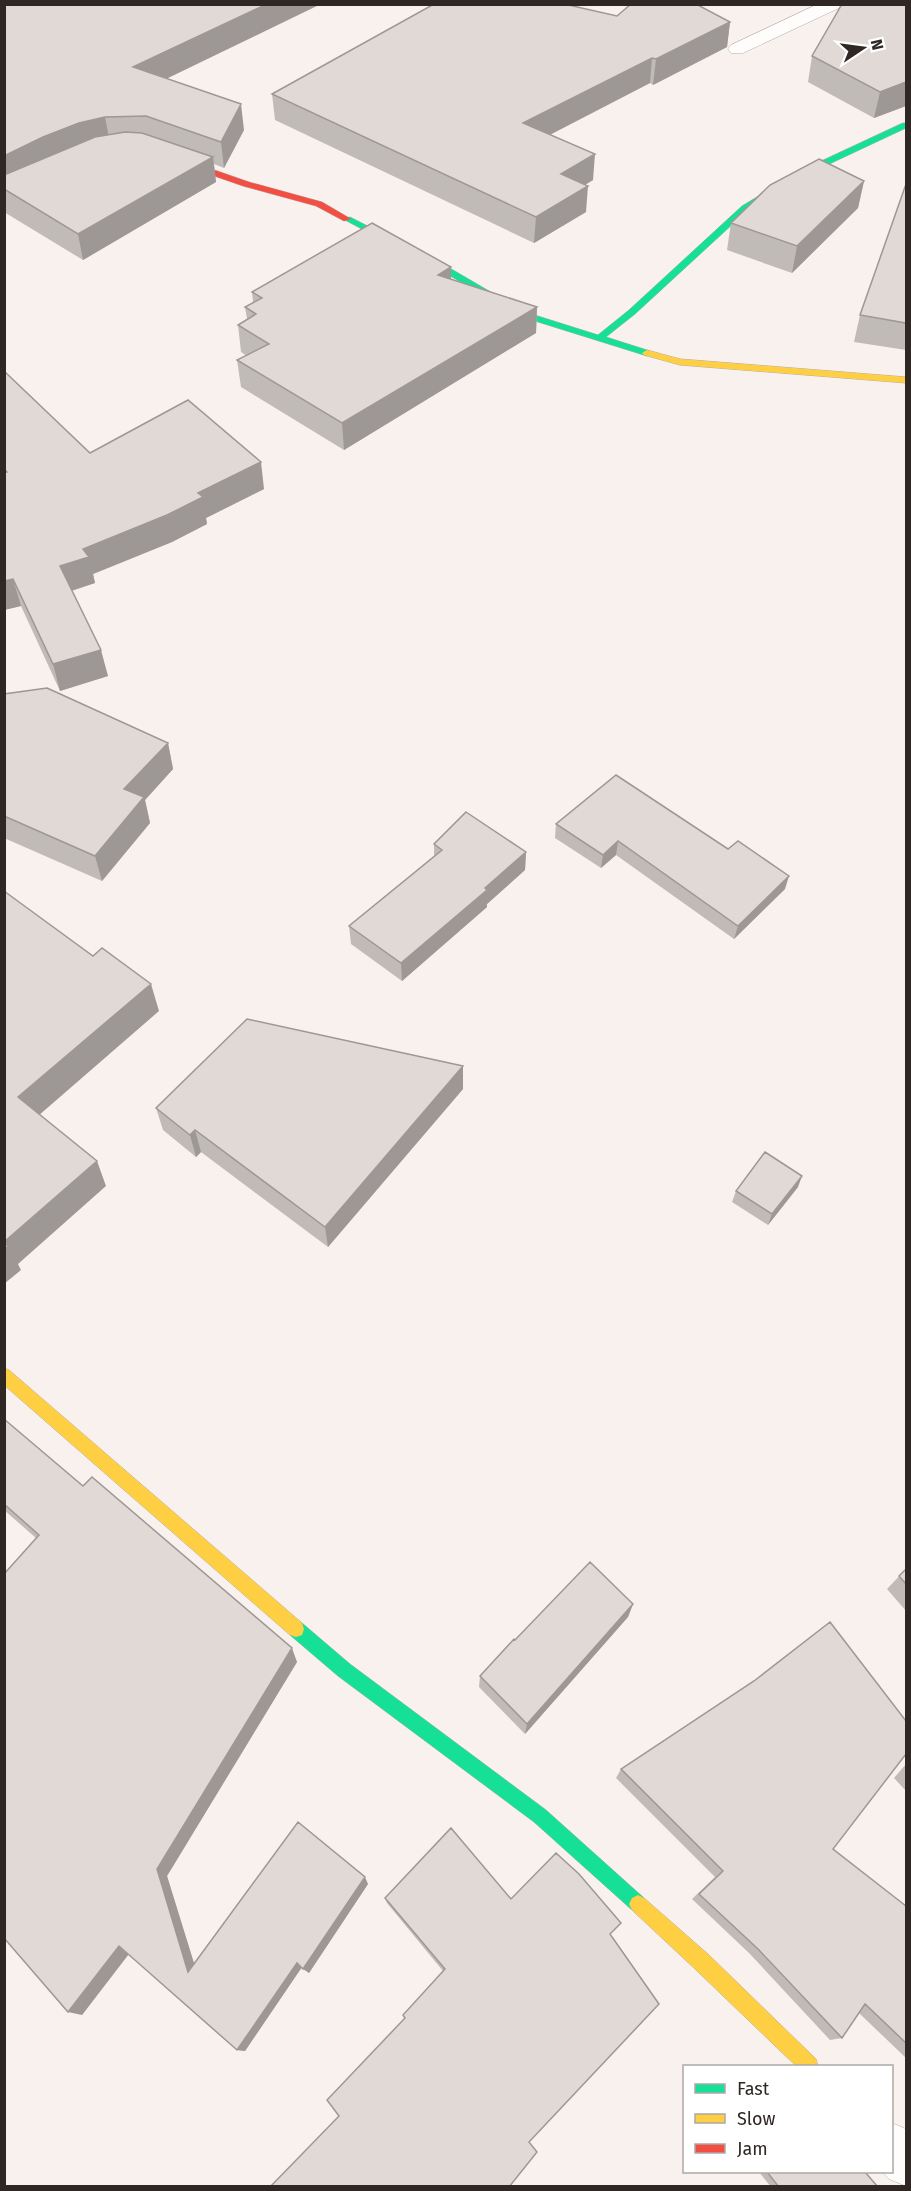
<svg xmlns="http://www.w3.org/2000/svg" width="911" height="2191" font-family="'Fira Sans',sans-serif">
<rect width="100%" height="100%" fill="#f9f1ee"/>
<g fill="none" stroke-linecap="round" stroke-linejoin="round">
<g stroke="#b4adaa" stroke-width="1">
<path id="street" d="M818 4H841L839 8 743 53H731L728 49 731 45Z
M892 2123 906 2129V2186L889 2179 882 2172H892Z"/>
</g>
<g stroke="#b4adaa" stroke-width="1">
<path id="fast" d="M903 123H906V128L808 174 748 210 635 314 606 337 650 351 652 353 647 356 519 316 447 274 343 219 350 217 453 270 525 312 598 335 629 310 742 206 802 170Z
M296 1621 302 1623 350 1664 546 1810 644 1898 647 1904 644 1910 638 1913 632 1910 534 1822 338 1676 290 1635 288 1629 290 1623Z"/>
</g>
<g stroke="#b4adaa" stroke-width="1">
<path id="slow" d="M647 350 680 359 906 377V383L680 365 644 355 642 353Z
M4 1368 9 1370 302 1623 304 1629 302 1635 296 1637 290 1635 4 1385Z
M638 1895 644 1898 709 1955 816 2059 818 2066H796L695 1969 632 1910 629 1904 632 1898Z"/>
</g>
<g stroke="#b4adaa" stroke-width="1">
<path id="jam" d="M171 157H177L249 182 322 202 351 219 344 221 316 206 243 186 171 161Z"/>
</g>
<use href="#street" fill="#fefdfc" fill-rule="evenodd"/>
<use href="#fast" fill="#16e098" fill-rule="evenodd"/>
<use href="#slow" fill="#ffcf43" fill-rule="evenodd"/>
<use href="#jam" fill="#f24e42" fill-rule="evenodd"/>
</g>
<path fill="#c1bbb7" d="M4 4 166 79 244 130 224 168 214 164 216 182 83 260 4 212Z
M906 4V106L874 118 808 82 812 56Z
M617 16 730 22 727 47 653 85 650 83 550 135 593 180 585 185 586 212 534 243 275 120 272 94Z
M864 181 858 208 792 273 727 250 731 223Z
M906 184V350L854 342 860 315Z
M451 279 537 307 536 333 344 450 241 387 237 360 247 356 241 352 238 325 247 319 245 307 253 303 252 292Z
M4 371 90 453 264 489 206 518 207 524 172 542 93 574 95 583 72 591 108 676 60 691 21 606 4 610Z
M4 694 168 743 173 769 145 800 150 823 102 881 4 838Z
M556 824 785 889 734 939 616 855 601 868 555 838Z
M434 844 526 852 525 870 487 904V907L402 981 351 944 349 926 434 856Z
M463 1089 328 1247 201 1152 196 1157 163 1130 156 1108Z
M798 1187 768 1225 732 1202 736 1191Z
M4 1419 83 1486 297 1662 167 1876 194 1964 368 1884 309 1973 302 1967 245 2051 237 2050 129 1954 82 2015 36 1538 4 1510Z
M906 1569V1611L887 1589Z
M633 1604 628 1617 525 1734 479 1687 480 1676 515 1640Z
M906 1764V1791L894 1778Z
M621 1769 833 1849 906 1906V2058L859 2013 842 2038 830 2040 749 1953 692 1899 715 1877 616 1778Z
M385 1898 511 1899 405 2018 443 1971 387 1903Z
M759 2172H865L878 2187H771Z"/>
<path fill="#9d9895" d="M267 4H321L137 93 133 67Z
M730 22 727 47 653 85 656 59Z
M652 58 650 83 522 149 523 123Z
M906 82V106L874 118 880 92Z
M241 104 244 130 224 168 221 142Z
M105 117 110 143 4 185V156L43 137 79 123Z
M595 154 593 180 560 200 561 174Z
M213 157 216 182 83 260 78 234Z
M864 181 858 208 792 273 797 246Z
M588 186 586 212 534 243 536 217Z
M451 267V294L438 275Z
M537 307 536 333 344 450 342 423Z
M261 462 264 489 206 518 207 524 172 542 93 574 95 583 67 592 60 566 83 549Z
M13 579 21 606 4 610V581Z
M101 650 108 676 60 691 53 664Z
M168 743 173 769 145 800 150 823 102 881 95 856 124 789Z
M618 841 616 855 601 868 603 855Z
M526 852 525 870 487 904V907L402 981 401 963 485 888Z
M789 876 785 889 734 939 738 926Z
M151 984 159 1011 30 1123 18 1097Z
M463 1066V1089L328 1247 325 1227Z
M195 1130 201 1152 196 1157 190 1135Z
M97 1161 106 1186 18 1264 21 1270 4 1284V1242Z
M802 1176 798 1187 768 1225 772 1214Z
M633 1604 628 1617 525 1734 527 1724Z
M292 1648 297 1662 167 1876 198 1976 188 1972 157 1869Z
M365 1877 368 1884 309 1973 303 1969Z
M119 1946 131 1951 82 2015 68 2012Z
M297 1963 302 1967 245 2051 237 2050Z"/>
<path fill="#e0d9d5" stroke="#9d9895" stroke-width="1.5" d="M4 4H267L133 67 241 104 221 142 146 116 105 117 79 123 43 137 4 156Z
M434 4H564L617 16 631 4H696L730 22 656 59 652 58 523 123 595 154 561 174 588 186 536 217 272 94Z
M842 4H906V82L880 92 812 56Z
M125 132 142 133 213 157 78 234 4 189V175L95 137Z
M819 159 864 181 797 246 731 223 770 185Z
M906 184V323L860 315Z
M372 223 451 267 438 275 537 307 342 423 237 360 269 344 238 325 256 314 245 307 262 298 252 292Z
M4 371 90 453 188 400 261 462 198 493 203 497 167 515 83 549 89 557 60 566 101 650 53 664 13 579 4 581V473L7 472 4 469Z
M47 688 168 743 124 789 144 797 95 856 4 816V694Z
M616 775 728 849 738 841 789 876 738 926 618 841 603 855 556 824Z
M466 812 526 852 485 888 487 890 401 963 349 926 442 850 434 844Z
M4 891 93 956 102 948 151 984 18 1097 97 1161 4 1242Z
M247 1019 463 1066 325 1227 195 1130 190 1135 156 1108Z
M765 1152 802 1176 772 1214 736 1191Z
M4 1243 8 1246 4 1250Z
M4 1419 83 1486 92 1477 292 1648 157 1869 188 1972 298 1822 365 1877 303 1969 297 1963 237 2050 119 1946 68 2012 4 1938V1574L39 1535 4 1504Z
M590 1562 633 1604 527 1724 480 1676 514 1639 515 1640Z
M906 1569V1584L899 1576Z
M830 1622 906 1721V1754L833 1849 906 1906V2043L865 2004 842 2038 758 1949 699 1894 723 1871 621 1769 754 1681Z
M451 1828 511 1899 556 1853 579 1874 621 1923 610 1934 659 2004 529 2142 537 2152 509 2187H270L339 2116 327 2100 405 2018 403 2015 445 1969 385 1898Z
M767 2172H865L878 2187H779Z"/>
<rect width="911" height="2191" fill="none" stroke="#2e2724" stroke-width="12"/>
<rect x="683" y="2065" width="210" height="108" fill="#ffffff" stroke="#aba9a7" stroke-width="1.5"/>
<rect x="695" y="2084" width="30" height="9" fill="#16e098" stroke="#aba9a7" stroke-width="1.5"/>
<text x="737" y="2095" font-size="18" fill="#2e2724">Fast</text>
<rect x="695" y="2114" width="30" height="9" fill="#ffcf43" stroke="#aba9a7" stroke-width="1.5"/>
<text x="737" y="2125" font-size="18" fill="#2e2724">Slow</text>
<rect x="695" y="2144" width="30" height="9" fill="#f24e42" stroke="#aba9a7" stroke-width="1.5"/>
<text x="737" y="2155" font-size="18" fill="#2e2724">Jam</text>
<g transform="translate(863 48) rotate(77)" stroke="#ffffff" stroke-width="4.5" paint-order="stroke">
<path d="M0-4.5L10 22L0 15L-10 22Z" fill="#2e2724"/>
<text y="-9" font-size="16" font-weight="bold" text-anchor="middle" fill="#2e2724">N</text>
</g>
</svg>
